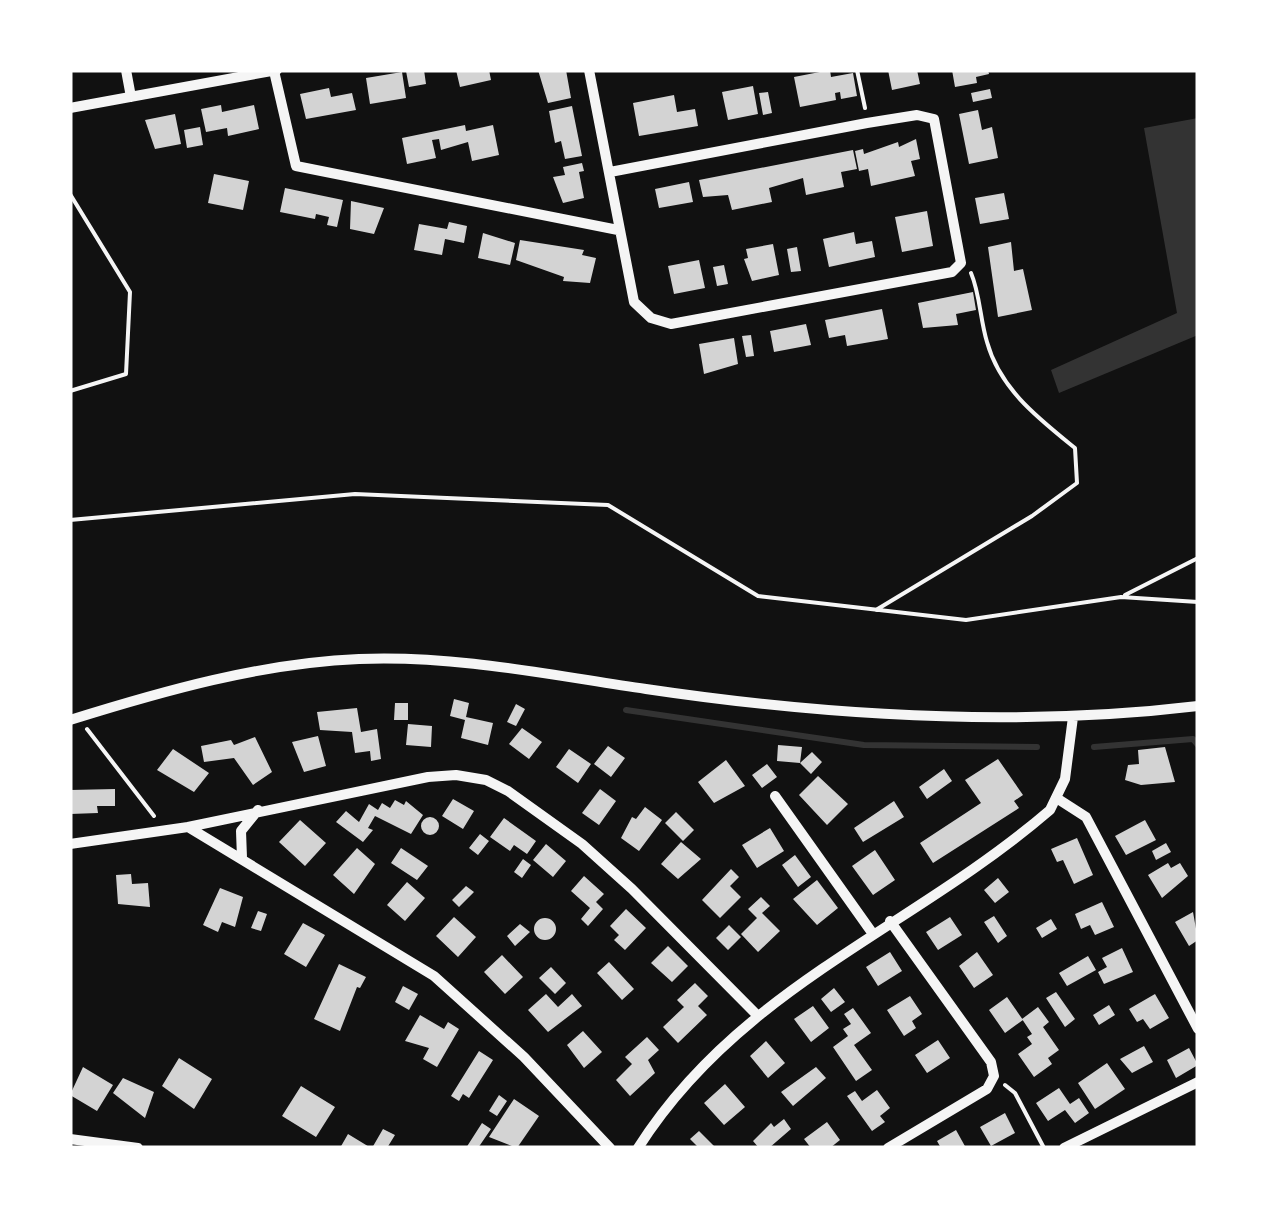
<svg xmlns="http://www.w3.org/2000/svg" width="1268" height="1218" font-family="'Sofia Sans Condensed',sans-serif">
<rect width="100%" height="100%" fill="#111"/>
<path fill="#333" d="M1198 118V335L1059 393 1051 370 1177 313 1144 128Z"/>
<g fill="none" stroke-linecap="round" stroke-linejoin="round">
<path stroke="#333" stroke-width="6" d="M626 710 864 745 1037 747
M1094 747 1193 739 1198 745"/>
</g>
<path fill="#d3d3d3" d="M424 70 426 84 409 87 406 71Z
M456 70H489L491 80 460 87Z
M538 70H566L571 98 548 103Z
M830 70 831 77 853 73 857 96 841 99 840 92 835 93 836 100 800 107 794 77Z
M888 70H917L920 84 892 90Z
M952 70H988L989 74 976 77 977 83 955 87Z
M402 72 406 98 370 104 366 78Z
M753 86 758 114 728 120 722 92Z
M329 88 331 97 352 93 356 110 306 119 300 94Z
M990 89 992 98 973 102 971 93Z
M768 92 772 113 763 115 759 93Z
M674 95 677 112 695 109 698 126 639 136 633 103Z
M221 105 222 112 254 105 259 129 228 136 227 128 206 132 201 109Z
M572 106 582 156 565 159 561 141 555 143 549 111Z
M978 110 982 130 992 127 998 158 969 164 959 114Z
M175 114 181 144 155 149 145 120Z
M465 125 466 131 493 125 499 155 472 161 468 142 441 150 439 139 432 140 436 158 407 164 402 138Z
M200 127 203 145 187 148 184 130Z
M916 139 920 159 911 161 915 176 871 186 868 169 859 171 855 151 863 149 864 154 898 142 899 147Z
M853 150 857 169 841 172 844 187 806 195 803 178 769 188 772 202 732 210 728 195 703 197 699 180Z
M582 163 584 171 579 172 584 198 563 203 553 177 565 175 563 167Z
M214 174 249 181 243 210 208 203Z
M689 182 693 202 659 208 655 189Z
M285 188 343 200 337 227 327 225 329 217 316 214 315 219 280 212Z
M1004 193 1009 219 980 224 975 198Z
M351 201 384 208 374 234 350 229Z
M927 211 933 246 902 252 895 217Z
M449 222 467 226 464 243 445 239 442 255 414 250 419 224 447 229Z
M854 232 856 244 872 241 875 257 829 267 823 239Z
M483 233 515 243 510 265 478 258Z
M520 240 584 250 582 255 596 258 590 283 563 281 564 277 516 260Z
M1011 242 1014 271 1023 269 1032 310 998 317 988 247Z
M773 244 779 275 752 281 744 259 748 258 746 249Z
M797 247 801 271 791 272 787 249Z
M699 260 705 288 674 294 668 266Z
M724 265 728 284 717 286 713 267Z
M973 292 976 310 956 314 958 325 923 328 918 303Z
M882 309 888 339 847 346 845 335 829 338 825 320Z
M806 324 811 345 774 352 770 331Z
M751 335 754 356 746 357 742 336Z
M734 338 738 364 704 374 699 344Z
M454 699 469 703 466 717 493 723 488 745 461 738 465 720 450 716Z
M395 703H408V720H394Z
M516 704 525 709 516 726 507 722Z
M357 708 361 732 377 729 381 759 371 761 370 751 355 753 352 732 320 730 317 712Z
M408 724 432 726 431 747 406 745Z
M522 728 542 742 529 759 509 744Z
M318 736 326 766 304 772 292 742Z
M255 737 272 772 253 785 234 758 204 762 201 746 231 740 234 745Z
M778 745 802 747 800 763 777 761Z
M608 746 625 758 611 777 594 764Z
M1165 747 1175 782 1141 785 1125 780 1128 765 1139 764 1138 750Z
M173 749 209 773 194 792 157 770Z
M569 749 591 764 578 783 556 767Z
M812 752 822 762 811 774 800 763Z
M998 759 1023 795 1014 801 1019 808 933 863 920 843 981 803 965 780Z
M726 760 745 786 714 803 698 782Z
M767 764 777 777 762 788 752 775Z
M944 769 952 781 927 799 919 787Z
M818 776 848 804 827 825 799 795Z
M115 789V806H97L98 813 70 814V790Z
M600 789 616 801 599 825 582 813Z
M453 799 474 811 463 829 442 816Z
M395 800 404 805 406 801 423 815 411 834 375 816 368 828 373 830 363 842 336 822 346 811 359 822 369 804 378 810 382 803 390 808Z
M894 801 904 817 863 842 854 828Z
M645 807 662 820 639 851 621 838 632 817 636 819Z
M676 812 694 830 683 841 665 823Z
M421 826a9 9 0 1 1 18 0a9 9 0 1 1-18 0Z
M504 818 536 841 527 854 514 845 510 851 490 837Z
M300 820 326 843 305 866 279 842Z
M1145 820 1156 840 1126 855 1115 836Z
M770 828 784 851 757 868 742 845Z
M480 834 489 841 478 855 469 848Z
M1077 838 1093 875 1074 884 1063 860 1057 862 1051 849Z
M681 842 701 859 678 879 661 864Z
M1166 843 1171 852 1156 860 1152 851Z
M546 844 566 861 553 877 533 860Z
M357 848 375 864 354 894 333 875Z
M401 848 428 866 417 880 391 863Z
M875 850 895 880 873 895 852 866Z
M795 855 811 877 798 887 782 865Z
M523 859 531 865 522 878 514 872Z
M1168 863 1171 868 1180 863 1188 876 1162 898 1148 875Z
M731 869 739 877 730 886 741 897 720 918 702 900Z
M131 874 132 884 148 883 150 907 118 904 116 875Z
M584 876 604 894 596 902 603 909 588 926 581 919 590 908 571 891Z
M998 878 1009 892 995 903 984 890Z
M817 880 838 908 817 925 793 899Z
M407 882 425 898 405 921 387 905Z
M466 886 474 892 459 907 452 900Z
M220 888 243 897 235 927 222 922 218 932 203 925Z
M761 897 770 906 762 913 780 931 758 952 741 934 757 918 748 909Z
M1102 902 1114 927 1095 935 1090 925 1081 929 1075 914Z
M626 909 646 928 625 950 614 940 619 935 610 926Z
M258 911 267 914 261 931 251 928Z
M1193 912 1198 940 1189 946 1175 922Z
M994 916 1007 936 998 943 984 922Z
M454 917 476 937 458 957 436 936Z
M950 917 962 935 938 950 926 932Z
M534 929a11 11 0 1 1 22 0a11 11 0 1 1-22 0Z
M1051 919 1057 929 1042 938 1036 928Z
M303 923 325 935 306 967 284 954Z
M520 924 530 932 515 946 507 936Z
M729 925 741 937 728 950 716 938Z
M668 946 688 966 672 982 651 963Z
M1122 948 1133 972 1104 984 1098 972 1107 967 1102 958Z
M890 952 902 971 878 986 866 967Z
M977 952 993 975 974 988 959 966Z
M502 955 523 977 505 994 484 972Z
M1088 956 1096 970 1067 986 1059 973Z
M609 962 634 989 622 1000 597 973Z
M339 964 366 977 360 988 357 987 340 1031 314 1019Z
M551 967 566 983 555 994 539 978Z
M695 983 708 996 698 1006 707 1015 678 1043 663 1027 684 1007 677 1000Z
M403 986 418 994 409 1010 395 1002Z
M834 988 845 1002 831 1012 821 999Z
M1056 992 1075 1019 1065 1027 1046 998Z
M546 994 558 1007 572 994 582 1006 548 1032 528 1010Z
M1155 994 1169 1018 1150 1029 1143 1019 1137 1022 1129 1009Z
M910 996 922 1014 912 1021 916 1028 904 1036 887 1010Z
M1007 997 1023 1020 1005 1033 989 1010Z
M1109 1005 1115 1015 1099 1025 1093 1015Z
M813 1006 829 1028 811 1042 794 1019Z
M1038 1007 1049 1022 1043 1027 1059 1050 1048 1058 1052 1064 1034 1077 1018 1054 1032 1044 1027 1037 1032 1034 1022 1019Z
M853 1008 871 1033 854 1045 872 1070 856 1081 833 1047 848 1036 843 1029 851 1024 844 1014Z
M420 1015 444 1029 448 1022 459 1029 437 1067 423 1059 429 1048 405 1041Z
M583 1031 602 1052 584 1068 567 1045Z
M647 1037 659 1050 648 1060 655 1073 630 1096 616 1080 632 1064 625 1057Z
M938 1040 950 1058 927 1073 915 1055Z
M766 1041 785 1063 768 1078 750 1056Z
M1144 1046 1153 1062 1132 1073 1120 1059Z
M1189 1048 1198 1065 1176 1078 1167 1060Z
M479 1051 493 1060 469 1098 463 1094 459 1101 451 1096Z
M179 1058 212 1079 194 1109 162 1086Z
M1107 1063 1125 1089 1095 1109 1078 1083Z
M83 1067 113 1085 97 1111 70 1095Z
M816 1067 826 1078 793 1106 781 1092Z
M123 1078 154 1092 145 1118 113 1093Z
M725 1084 745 1107 724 1125 704 1103Z
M301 1086 335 1107 316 1137 282 1116Z
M1059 1088 1070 1104 1079 1098 1089 1113 1075 1123 1065 1110 1048 1121 1036 1103Z
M877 1090 890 1108 880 1116 885 1122 872 1131 847 1096 855 1091 862 1101Z
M499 1095 507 1101 497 1116 489 1111Z
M514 1099 539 1116 517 1148 489 1137Z
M1005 1113 1015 1133 991 1146 980 1127Z
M784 1119 791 1129 769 1148H759L753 1141 771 1123 774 1127Z
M827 1122 840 1140 830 1148H811L804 1139Z
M482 1123 491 1129 478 1148H466Z
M383 1129 395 1135 387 1148H372Z
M956 1130 966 1148H941L937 1141Z
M699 1131 716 1148H699L690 1139Z
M348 1134 371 1148H340Z"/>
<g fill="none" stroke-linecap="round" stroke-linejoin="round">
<path stroke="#f5f5f5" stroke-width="4" d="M857 70 865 108
M70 194 130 292 126 374 70 391
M70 520 355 494 608 505 758 596 966 620 1121 597 1198 602
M1125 595 1198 558
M876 610 1032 516 1077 483 1075 448C1038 418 1000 389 987 342 980 319 980 294 971 273
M87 729 154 816
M1005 1085 1015 1093 1044 1148"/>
<path stroke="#f5f5f5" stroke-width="10" d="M126 70 131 97
M589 70 634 302 651 318 671 324 952 272 961 263 934 119 917 115 867 123 610 172
M274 71 296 166 618 230
M70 108 277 70
M70 720C163 691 261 663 359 659 456 655 550 675 646 689 828 716 1015 728 1198 706
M775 796 873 934
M1058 799 1086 817 1198 1029
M188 827 428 777 456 775 486 780 508 791 582 844 632 889 755 1013
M70 844 188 827 434 976 524 1057 610 1148
M242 858 241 831 258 810
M70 1139 138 1148
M638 1148C740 987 912 929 1050 810L1065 779 1073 717
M888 1148 987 1089 994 1076 991 1062 890 921
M1064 1148 1198 1082"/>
</g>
<rect width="1268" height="1218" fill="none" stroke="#ffffff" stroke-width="145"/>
</svg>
